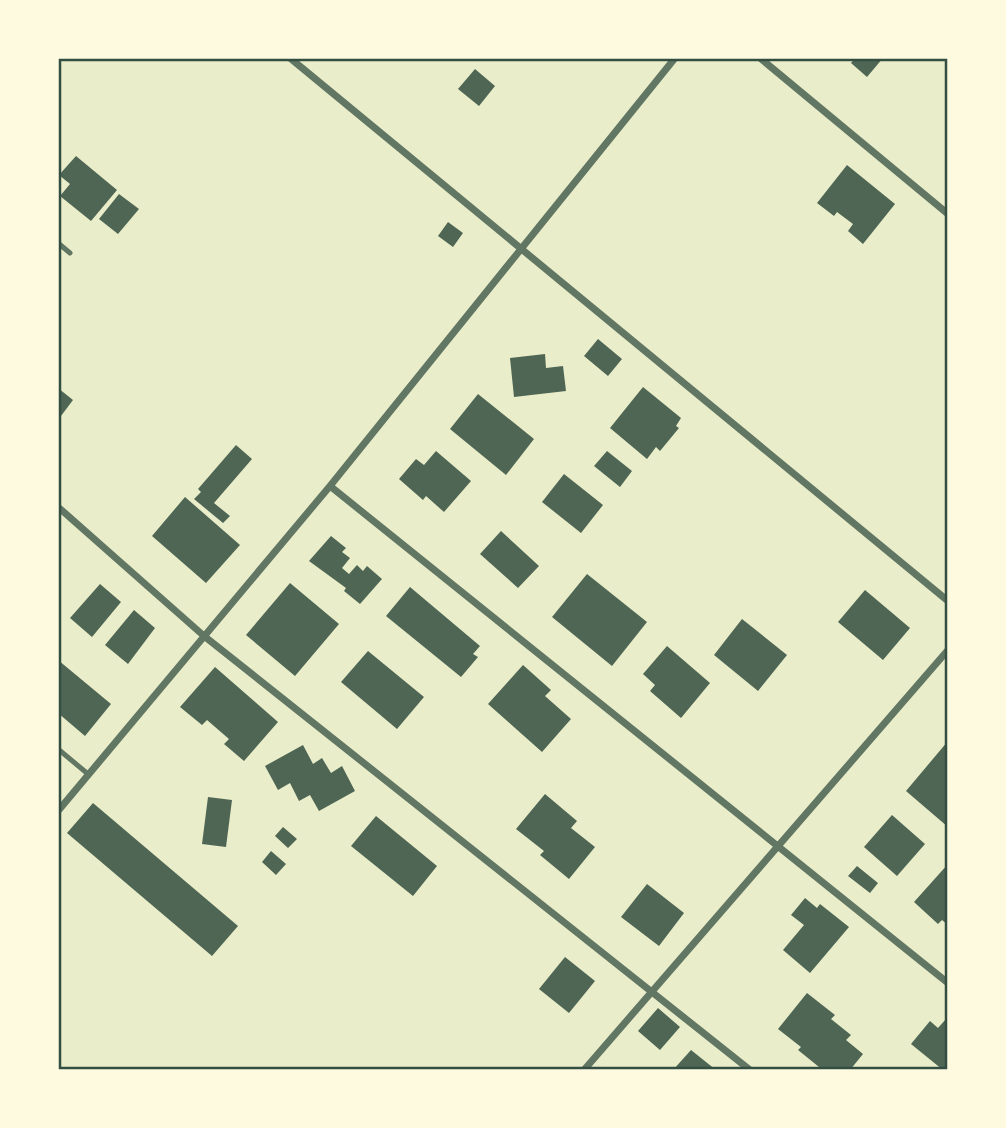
<svg xmlns="http://www.w3.org/2000/svg" width="1006" height="1128" font-family="'Noto Sans',sans-serif">
<rect width="100%" height="100%" fill="#e9edc9"/>
<path fill="#4f6655" d="M855 58H883L867 77 851 63Z
M475 69 495 86 479 106 458 89Z
M76 156 117 190 91 221 60 196 70 184 59 175Z
M847 165 895 204 863 244 848 231 853 224 837 212 834 216 817 203Z
M119 194 139 209 118 234 99 219Z
M448 222 463 233 453 247 438 236Z
M598 339 622 359 608 376 584 356Z
M545 354 546 368 563 366 566 391 514 397 510 358Z
M643 387 681 418 676 426 679 428 660 451 656 447 647 459 610 428Z
M58 388 73 400 58 420Z
M478 394 534 439 506 475 450 429Z
M236 445 252 459 214 503 230 516 223 523 194 499 201 492 198 489Z
M436 451 471 481 444 512 426 496 423 500 399 479 416 459 424 465Z
M607 451 632 471 620 487 594 466Z
M564 474 603 505 581 533 542 502Z
M185 497 240 545 206 583 152 536Z
M501 531 539 566 518 588 480 554Z
M331 536 346 548 342 552 350 558 342 568 349 574 357 565 363 571 367 566 382 579 360 604 344 591 346 588 309 561Z
M587 574 647 622 612 666 552 617Z
M290 583 339 624 295 676 246 635Z
M100 584 121 602 92 637 70 618Z
M410 587 480 646 473 654 478 657 461 677 386 616Z
M865 590 910 628 883 660 838 622Z
M134 610 155 628 128 664 105 645Z
M742 619 787 655 758 691 714 655Z
M667 646 710 683 681 718 650 691 655 685 643 674Z
M368 651 424 697 397 729 341 682Z
M58 660 111 704 85 736 58 713Z
M523 665 551 690 545 696 571 719 542 752 488 704Z
M215 667 278 722 244 761 224 744 229 739 207 720 202 725 180 707Z
M948 741V827L906 791Z
M303 745 313 764 322 758 331 773 342 766 355 791 319 811 310 795 299 801 290 783 278 790 265 766Z
M545 794 577 821 571 828 595 847 569 879 540 855 544 851 516 829Z
M208 797 232 800 226 847 202 844Z
M93 803 238 926 212 956 67 833Z
M892 815 925 844 897 876 864 847Z
M376 816 437 866 413 896 351 846Z
M283 827 297 839 288 848 275 836Z
M271 851 286 864 276 875 262 862Z
M948 864V925L942 920 938 924 914 902Z
M857 866 878 883 870 893 848 876Z
M647 884 684 913 659 946 621 917Z
M805 898 817 908 820 904 849 927 810 973 783 950 804 925 791 915Z
M565 957 595 981 569 1013 539 989Z
M807 993 835 1015 831 1019 851 1035 846 1040 863 1054 850 1070H817L819 1067 798 1050 801 1047 778 1029Z
M658 1008 680 1027 660 1050 638 1031Z
M946 1019 948 1021V1070H943L911 1044 930 1021 938 1028Z
M691 1050 716 1070H673Z"/>
<g fill="none" stroke-linecap="round" stroke-linejoin="round">
<path stroke="#617663" stroke-width="5" d="M58 243 70 253
M58 749 88 774"/>
<path stroke="#617663" stroke-width="7" d="M290 58 948 601
M760 58 948 214
M330 486 948 983
M58 507 204 636 750 1070
M58 811 330 486 675 58
M584 1070 948 650"/>
</g>
<rect width="1006" height="1128" fill="none" stroke="#fefae0" stroke-width="119"/>
<rect x="60" y="60" width="886" height="1008" fill="none" stroke="#344e41" stroke-width="2.5"/>
</svg>
